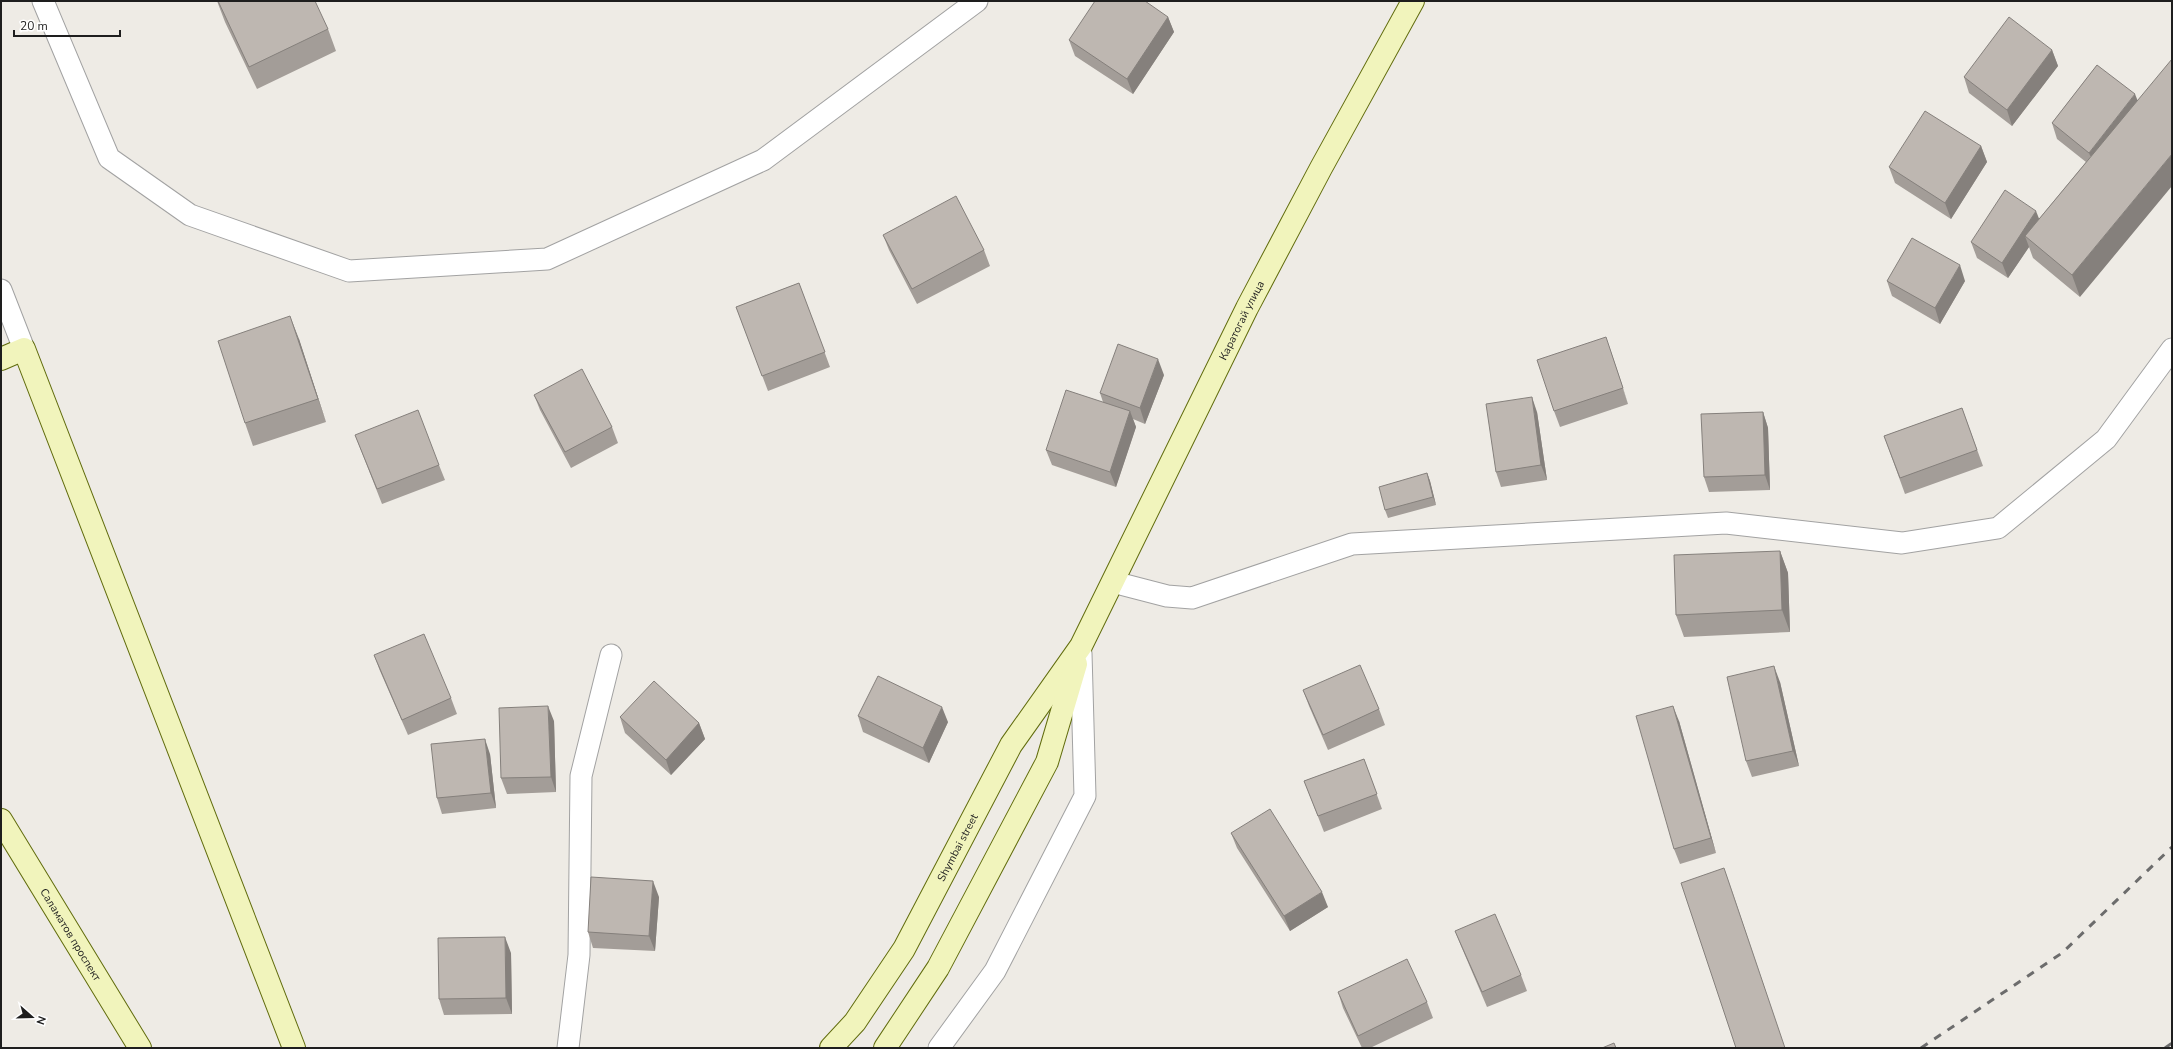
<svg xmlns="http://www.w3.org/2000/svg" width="2173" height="1049" font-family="'Nunito Sans',sans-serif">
<rect width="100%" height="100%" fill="#eeebe5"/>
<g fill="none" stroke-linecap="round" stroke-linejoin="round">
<g stroke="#a2a2a2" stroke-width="23">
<path id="lane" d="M43 1 109 158 190 215 349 271 547 259 763 160 977 1
M1 290 24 349
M1113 582 1167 596 1192 598 1352 544 1726 523 1902 543 1998 528 2106 439 2172 349
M568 1048 579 955 581 776 611 655
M939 1048 995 971 1085 796 1081 653"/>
</g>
<g stroke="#616c0d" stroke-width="24">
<g id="secondary">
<path d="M1 359 24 349 294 1048"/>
<path id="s1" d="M1 820 140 1048"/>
<path id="s2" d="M831 1048 855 1022 904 949 1011 745 1081 646 1247 308 1321 168 1413 1"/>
<path d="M885 1048 938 968 1047 762 1076 664"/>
</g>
</g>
<use href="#lane" stroke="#fff" stroke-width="21"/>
<use href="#secondary" stroke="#f1f4bc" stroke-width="22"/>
<path stroke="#6c6c6c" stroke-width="3" stroke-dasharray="8 8" stroke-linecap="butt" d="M1921 1048 2062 953 2172 847
M2165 1048 2172 1043"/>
</g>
<path fill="#a39d98" d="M217 1 328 29 336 51 257 89 225 22Z
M1168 17 1174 32 1133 94 1075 56 1069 40Z
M2052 50 2058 66 2012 126 1969 93 1964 77Z
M2097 65 2080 297 2033 258 2029 247 2008 278 1977 258 1971 242 2039 219 2086 162 2057 139 2052 123Z
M1981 146 1987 162 1951 219 1895 183 1889 167Z
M883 235 984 250 990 266 917 304 889 250Z
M1887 281H1965L1940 324 1892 296Z
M799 283 830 367 768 391 736 307Z
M299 339 326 422 253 446 245 423Z
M1611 353 1628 404 1560 427 1554 411Z
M1164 375 1145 424 1133 419 1136 427 1116 487 1052 465 1046 450 1103 402 1100 393Z
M534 395 612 427 618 443 571 468 540 410Z
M1962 408 1983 466 1905 494 1884 436Z
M1537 412 1547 480 1501 487 1496 472Z
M1763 412 1768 428 1770 490 1709 492 1704 477Z
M355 435 439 465 445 480 382 504Z
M1427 473 1430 481 1436 505 1388 518 1385 510Z
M1780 551 1788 573 1790 632 1684 637 1676 615Z
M374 655 451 698 457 714 408 735 380 671Z
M1780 682 1799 766 1752 777 1746 761Z
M1303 690 1379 709 1385 725 1328 750 1309 706Z
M858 716 948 722 929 763 863 732Z
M620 717 699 723 705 739 671 775 625 733Z
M554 721 556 792 507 794 501 778Z
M1679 721 1716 853 1680 864 1674 849Z
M490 754 496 808 442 814 437 798Z
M1364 759 1382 809 1324 832 1304 781Z
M1231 833 1328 907 1290 931 1237 848Z
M659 897 655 951 593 948 588 932Z
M1455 931 1521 975 1527 991 1487 1007 1461 946Z
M511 953 512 1014 444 1015 439 999Z
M1338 992 1427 1002 1433 1018 1370 1048H1362L1343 1008Z"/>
<path fill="#85807c" d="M1168 17 1174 32 1133 94 1127 79Z
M2052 50 2058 66 2012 126 2007 110Z
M2135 94 2141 109 2095 168 2089 153Z
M1981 146 1987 162 1951 219 1945 203Z
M2172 154V186L2080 297 2072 275Z
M2036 211 2042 226 2025 236 2029 247 2008 278 2002 263Z
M1960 265 1965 281 1940 324 1935 308Z
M290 316 299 339 326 422 318 399Z
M1606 337 1611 353 1628 404 1623 388Z
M1158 359 1164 375 1145 424 1140 408Z
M1532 397 1537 412 1547 480 1541 465Z
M1130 411 1136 427 1116 487 1110 472Z
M1763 412 1768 428 1770 490 1765 475Z
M1427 473 1430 481 1436 505 1433 497Z
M1780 551 1788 573 1790 632 1782 610Z
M1774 666 1780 682 1799 766 1793 751Z
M548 706 554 721 556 792 551 777Z
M1673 706 1679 721 1716 853 1711 838Z
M942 707 948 722 929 763 923 748Z
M699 723 705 739 671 775 666 760Z
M485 739 490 754 496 808 491 793Z
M1724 868 1732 891 1785 1048Z
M653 881 659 897 655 951 649 936Z
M1322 892 1328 907 1290 931 1284 916Z
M505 937 511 953 512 1014 506 998Z"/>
<path fill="#beb7b1" stroke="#85807c" d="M218 1H315L328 29 249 67Z
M1095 1H1145L1168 17 1127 79 1069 40Z
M2009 17 2052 50 2007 110 1964 77Z
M2172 59V154L2072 275 2025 236Z
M2097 65 2135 94 2089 153 2052 123Z
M1925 111 1981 146 1945 203 1889 167Z
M2005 190 2036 211 2002 263 1971 242Z
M956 196 984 250 912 289 883 235Z
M1912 238 1960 265 1935 308 1887 281Z
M799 283 825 352 762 376 736 307Z
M290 316 318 399 245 423 218 341Z
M1606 337 1623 388 1554 411 1537 360Z
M1118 344 1158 359 1140 408 1100 393Z
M582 369 612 427 565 452 534 395Z
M1066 390 1130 411 1110 472 1046 450Z
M1532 397 1541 465 1496 472 1486 404Z
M1962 408 1977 450 1900 478 1884 436Z
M418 410 439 465 377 489 355 435Z
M1763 412 1765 475 1704 477 1701 414Z
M1427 473 1433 497 1385 510 1379 487Z
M1780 551 1782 610 1676 615 1674 555Z
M424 634 451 698 402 720 374 655Z
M1360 665 1379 709 1323 735 1303 690Z
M1774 666 1793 751 1746 761 1727 677Z
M878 676 942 707 923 748 858 716Z
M654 681 699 723 666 760 620 717Z
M548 706 551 777 501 778 499 708Z
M1673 706 1711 838 1674 849 1636 716Z
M485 739 491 793 437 798 431 744Z
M1364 759 1377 794 1318 816 1304 781Z
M1270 809 1322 892 1284 916 1231 833Z
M1724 868 1785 1048H1736L1681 883Z
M591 877 653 881 649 936 588 932Z
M1495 914 1521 975 1482 992 1455 931Z
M505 937 506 998 439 999 438 938Z
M1407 959 1427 1002 1358 1036 1338 992Z
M1614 1043 1616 1048H1602Z"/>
<g text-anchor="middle" stroke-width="3.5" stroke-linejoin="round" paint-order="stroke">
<g font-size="11" fill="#1e1e1e" stroke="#fff">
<text dy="4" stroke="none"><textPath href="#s2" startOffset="838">Каратогай улица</textPath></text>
<text dy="4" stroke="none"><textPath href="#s2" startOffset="238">Shymbai street</textPath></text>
<text dy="4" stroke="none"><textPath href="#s1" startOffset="134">Саламатов проспект</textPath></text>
</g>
</g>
<rect width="2173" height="1049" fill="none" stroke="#1e1e1e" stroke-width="4"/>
<g transform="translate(32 1017) rotate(110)" stroke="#ffffff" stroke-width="3" paint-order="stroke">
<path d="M0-3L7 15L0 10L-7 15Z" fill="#1e1e1e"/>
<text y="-6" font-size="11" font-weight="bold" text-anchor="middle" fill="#1e1e1e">N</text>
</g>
<path d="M14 30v6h106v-6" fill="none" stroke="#1e1e1e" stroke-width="2"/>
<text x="20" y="30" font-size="12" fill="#1e1e1e" stroke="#ffffff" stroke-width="3" paint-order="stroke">20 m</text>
</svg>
